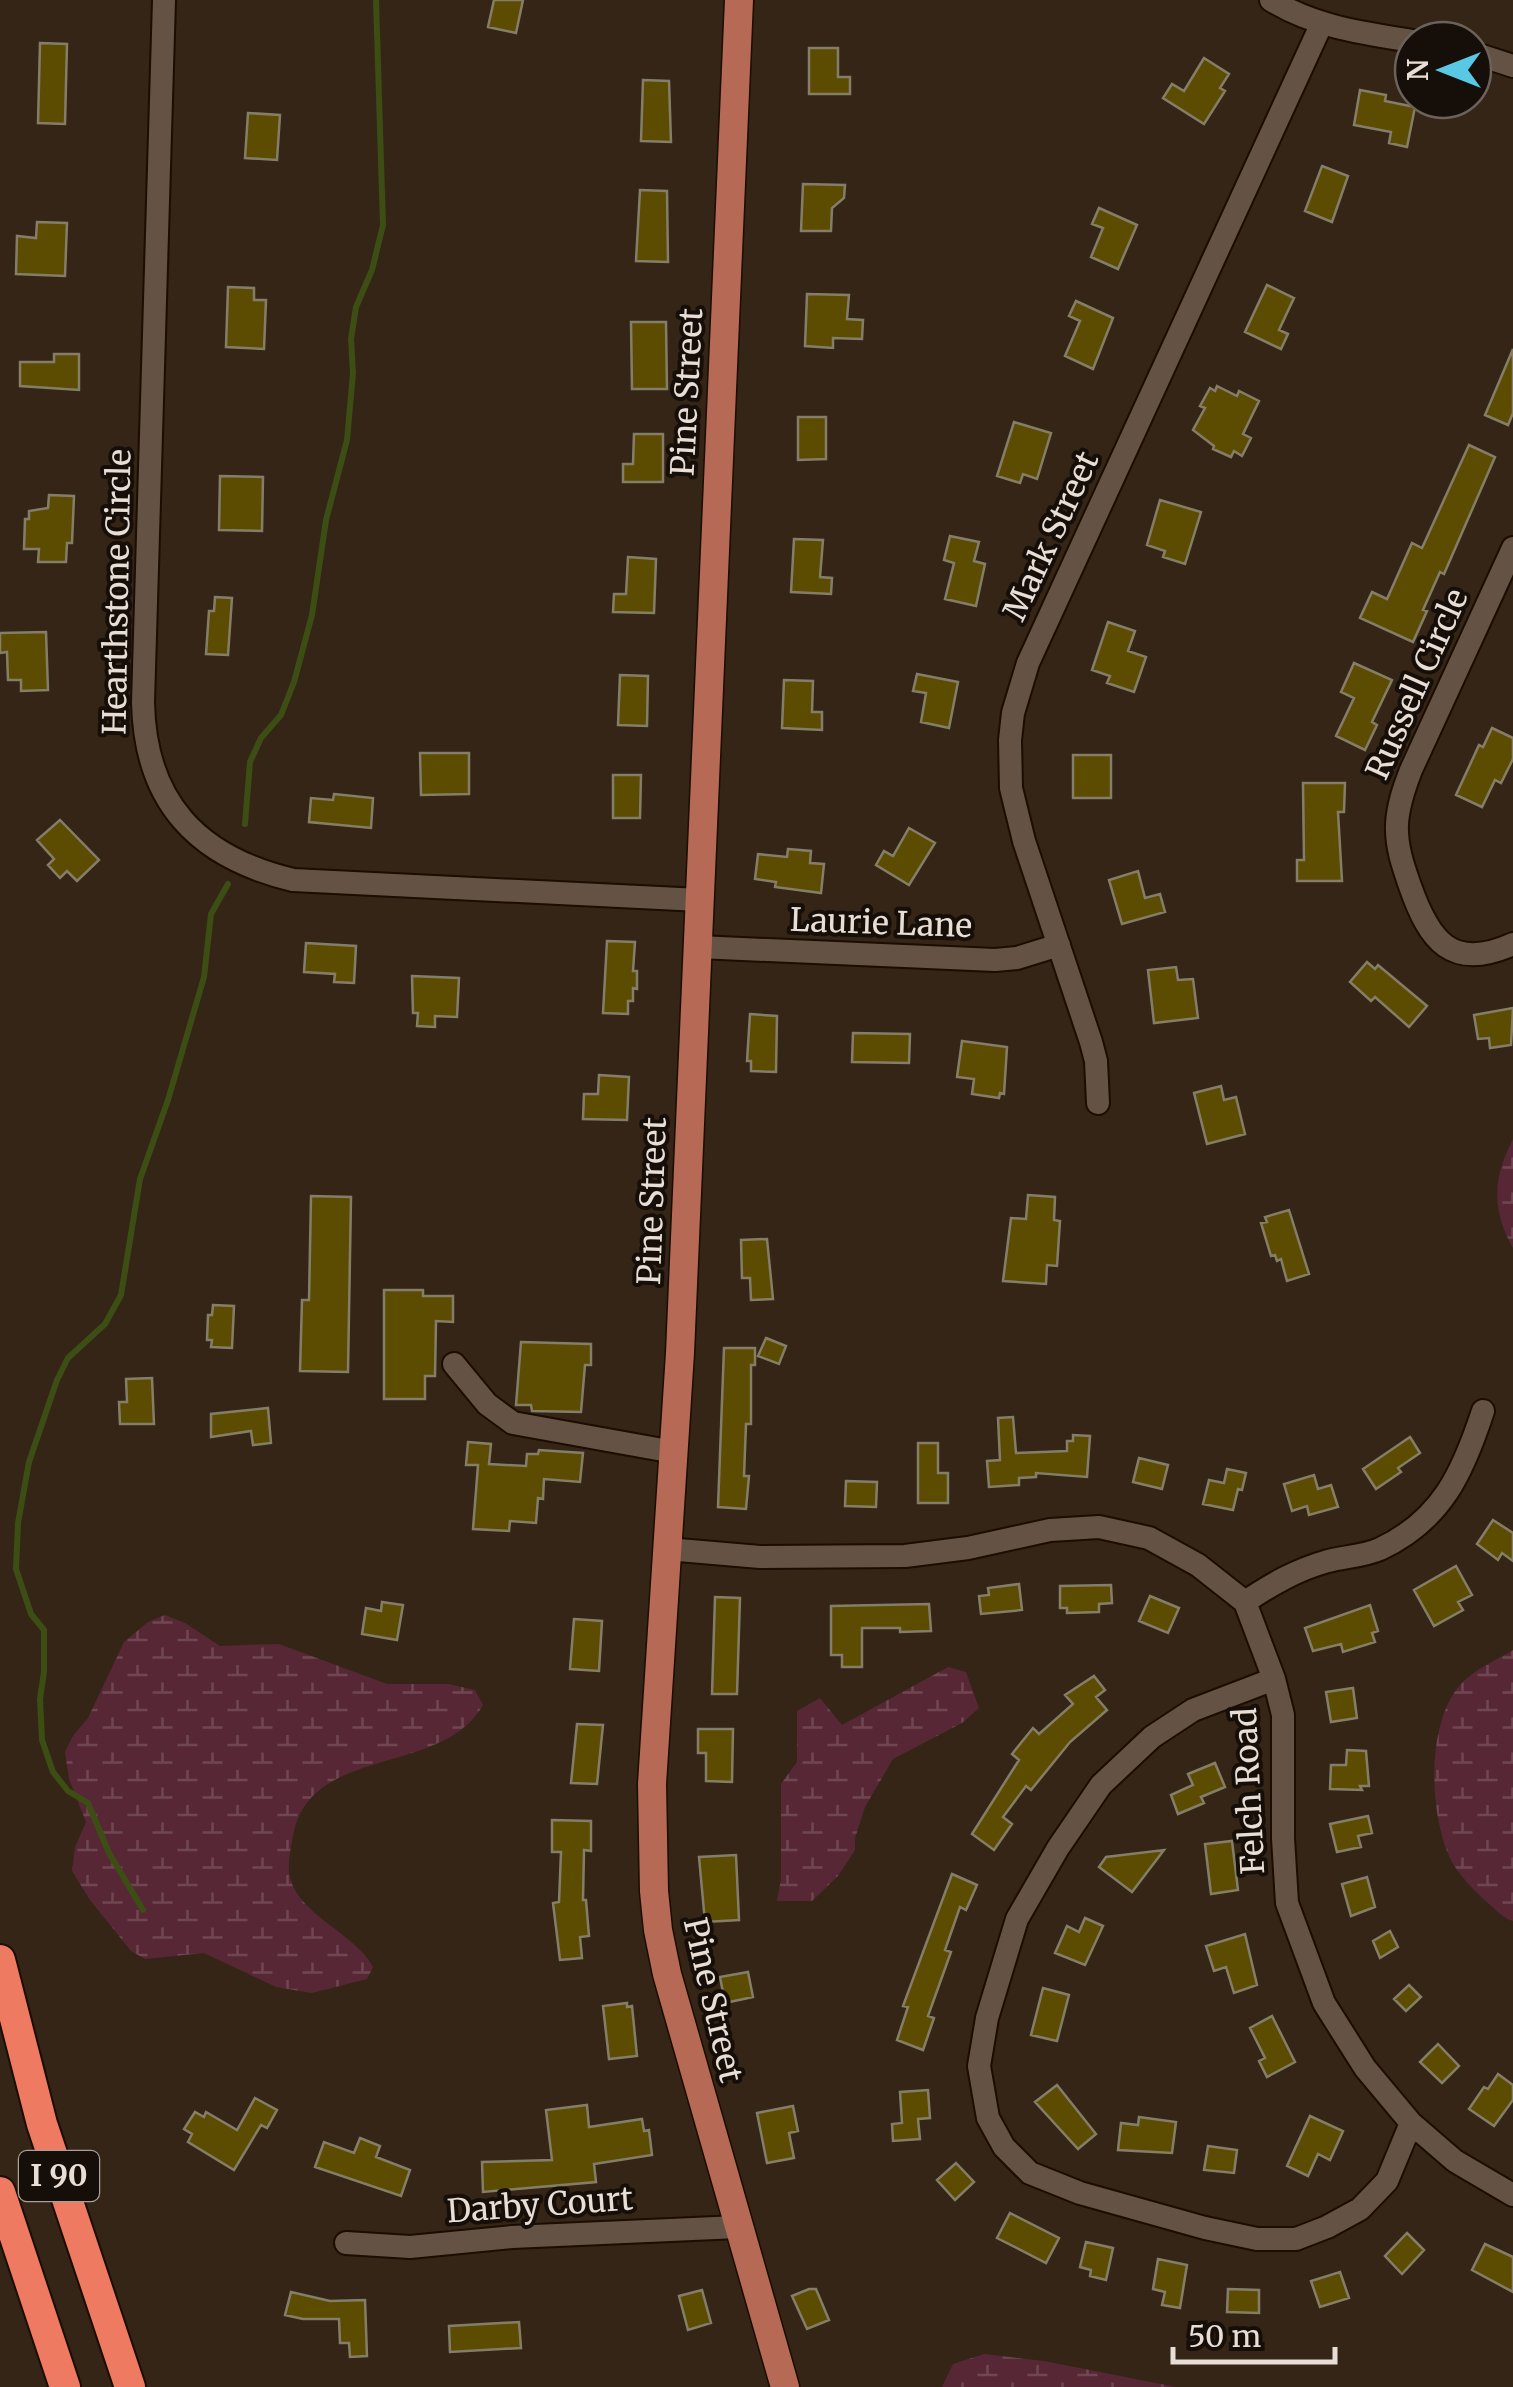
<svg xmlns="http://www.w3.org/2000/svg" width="1513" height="2387" font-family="Merriweather,serif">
<defs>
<pattern id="wetland-marsh" width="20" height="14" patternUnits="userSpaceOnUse" patternTransform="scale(2.5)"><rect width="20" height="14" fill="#572735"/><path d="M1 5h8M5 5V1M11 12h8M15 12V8" fill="none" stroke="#6f4651"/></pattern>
</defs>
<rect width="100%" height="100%" fill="#342516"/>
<path fill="url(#wetland-marsh)" d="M1513 1139V1248C1491 1209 1493 1178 1513 1139Z
M165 1615 185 1623 220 1646 279 1644 387 1684H448L475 1690 483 1705C443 1776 314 1745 294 1831 291 1845 287 1864 290 1878 300 1916 356 1934 373 1967L367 1979 312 1993 276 1987 204 1953 145 1959 131 1951 90 1900 72 1871 75 1847 86 1822 69 1779 65 1752 73 1736 88 1718 124 1642 148 1622Z
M1513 1650V1921C1503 1918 1496 1910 1488 1903 1476 1893 1460 1876 1452 1862 1429 1818 1425 1723 1461 1684 1473 1670 1497 1660 1513 1650Z
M948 1667 966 1672 979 1708 962 1723 893 1759 865 1807 855 1838V1850L838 1876 812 1901H777L781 1879V1784L797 1762V1711L820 1698 842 1725Z
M984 2354 1044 2361 1176 2387H942L953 2364Z"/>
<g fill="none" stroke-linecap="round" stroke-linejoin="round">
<path stroke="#3c4e14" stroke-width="6" d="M245 824 250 762 261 738 281 715 294 682 312 615 326 520 347 440 353 373 351 339 356 307 372 270 383 225 376 0
M143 1910 109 1853 88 1803 68 1791 53 1772 42 1740 40 1699 44 1672V1630L31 1614 16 1569 18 1523 29 1462 57 1380 68 1358 105 1324 121 1295 140 1179 168 1100 204 977 211 914 228 884"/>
</g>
<path fill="#5c4c01" stroke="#847e68" stroke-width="2.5" d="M494 0H523L516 33 488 27Z
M40 43 67 44 65 124 38 123Z
M809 48H838V77H850V94H809Z
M1204 58 1229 74 1220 88 1225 91 1204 124 1163 98 1172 84 1184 91Z
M643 80 669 81 671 142 641 141Z
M1360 90 1386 95 1385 101 1415 107 1407 147 1389 143 1391 132 1354 125Z
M248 113 280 115 277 160 245 158Z
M1322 166 1348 176 1332 222 1305 211Z
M803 184 845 185 844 198 832 208 831 231H801Z
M640 190 667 191 668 262 636 261Z
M1099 208 1137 225 1118 269 1091 257 1103 228 1092 224Z
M37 222 67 223 65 276 16 274 17 236 36 238Z
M1267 285 1294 298 1279 330 1288 334 1281 349 1245 332Z
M228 287 254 288V300H266L264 349 226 347Z
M807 294 849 295 847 319 863 320 862 339 833 338V348L805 346Z
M1076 301 1113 318 1093 369 1065 356 1080 321 1069 316Z
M631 322H666L667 389H632Z
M1513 349V413L1508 425 1485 415Z
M54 354H79V390L20 386V362H54Z
M1217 386 1237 396 1239 391 1259 401 1243 434 1251 438 1242 456 1234 451 1231 457 1213 449 1214 446 1193 430 1205 408 1200 406 1210 388 1215 391Z
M798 417H826V459L798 460Z
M1014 422 1051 433 1037 479 1023 474 1020 483 997 476Z
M634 434H663V482H623V464H633Z
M1469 445 1495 457 1444 574 1440 572 1423 610 1427 611 1413 642 1360 618 1372 592 1387 599 1412 543 1422 548Z
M220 476 263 477 262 531 219 530Z
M49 495 74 496 72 543H67L66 562H38L39 549H24L25 519H29V511L48 508Z
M1160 500 1201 512 1185 564 1163 557 1165 551 1147 545Z
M950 536 979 542 974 561 985 564 976 606 945 599 954 563 944 560Z
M794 539 823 540 820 577 832 578 831 594 791 592Z
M628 557 656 559 654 613 613 612 614 594H626Z
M215 597 232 598 228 655 206 654 209 611H214Z
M1108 622 1135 631 1128 651 1146 657 1134 692 1107 683 1110 676 1092 670Z
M46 632 48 690 21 691V680H8L7 652 0 653V633Z
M1354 663 1392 680 1372 722 1377 725 1365 750 1336 736 1354 698 1341 692Z
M917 674 958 682 949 728 921 722 926 693 913 691Z
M620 675 648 676 647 726 618 725Z
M784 680 813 681 812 712H822V730L782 728Z
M1492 728 1513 738V759L1501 783 1495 780 1482 807 1456 795 1479 745 1483 747Z
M420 753H469V794L421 795Z
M1073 755H1111V798H1073Z
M613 775H641L640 818H613Z
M1303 783H1345L1344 812H1338L1342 881H1297V860H1304Z
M334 794 373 798 371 828 309 822 311 798 333 800Z
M60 820 99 860 77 881 67 871 60 878 48 865 54 859 37 840Z
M909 828 935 843 909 885 876 865 884 851 893 856Z
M788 849 811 851 810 863 824 864 821 893 775 887 776 882 755 879 758 854 787 857Z
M1138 871 1145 898 1160 894 1165 912 1122 924 1109 880Z
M607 941 635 942 633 971H637V989L633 988V1001H628V1014L603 1013Z
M306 943 356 946 354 983 334 982 335 974 304 972Z
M1367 962 1375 969 1378 965 1427 1006 1409 1027 1375 997 1371 1001 1350 982Z
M1176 967 1178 980 1193 979 1198 1018 1154 1023 1148 970Z
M412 976 459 978 457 1017 435 1016V1027L417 1026 418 1013H413Z
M1513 1008 1511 1045 1490 1048 1489 1038 1478 1039 1474 1015Z
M750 1014 777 1016 776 1072 751 1071V1061H747Z
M853 1033 910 1034 909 1063 852 1062Z
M962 1041 1007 1047 1004 1094 1000 1093 999 1098 972 1094 974 1079 957 1077Z
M599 1075 629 1077 627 1120 583 1119 584 1094H598Z
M1221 1086 1224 1100 1236 1097 1245 1134 1207 1144 1194 1093Z
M1028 1195 1055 1197 1054 1220 1060 1221 1057 1266 1047 1265 1046 1284 1003 1281 1011 1218 1026 1219Z
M311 1196 351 1197 348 1372 300 1371 302 1300H309Z
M1289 1210 1309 1274 1287 1281 1281 1259 1277 1261 1275 1255 1271 1256 1261 1223 1267 1222 1265 1217Z
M767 1239 773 1299 751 1300 750 1278H742L741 1240Z
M384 1290H423V1296H453V1322L436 1321 435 1376H425V1399H384Z
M213 1305 234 1306 232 1348 211 1347 212 1340H207L208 1315H212Z
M766 1338 786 1346 779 1364 758 1356Z
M521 1342 591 1344V1365H585L581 1412 532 1411 531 1405H516Z
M724 1348H755V1365H751V1424H746L744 1476H749L746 1509 718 1507Z
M152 1378 154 1424H120L119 1402H127L126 1379Z
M268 1408 271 1443 253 1445 251 1431 211 1437V1414Z
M1013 1417 1016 1453 1067 1451V1441H1073V1435L1090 1436 1087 1477 1036 1473V1477L1019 1478V1485L989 1487 987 1461 1000 1460 998 1418Z
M1410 1437 1420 1453 1398 1468 1401 1472 1376 1489 1363 1469Z
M468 1442 491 1444 489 1464 526 1466 527 1454H538L539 1450 583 1453 580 1482 544 1479 543 1499 538 1498 536 1523 510 1521 509 1531 473 1529 478 1465H466Z
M918 1443H938V1473H948V1503H918Z
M1139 1458 1168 1465 1162 1489 1133 1482Z
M1227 1469 1246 1473 1242 1490 1238 1489 1233 1510 1203 1504 1209 1480 1224 1483Z
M1314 1475 1318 1489 1331 1485 1338 1507 1309 1515 1307 1506 1292 1511 1284 1484Z
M846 1481 877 1482 876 1507 845 1506Z
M1493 1520 1513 1533V1561L1502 1553 1498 1560 1477 1544Z
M1456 1566 1472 1595 1458 1602 1463 1610 1434 1626 1414 1590Z
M1019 1584 1022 1610 981 1614 979 1596 989 1595 988 1588Z
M1111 1585 1112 1603 1099 1604V1612L1067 1613V1608H1060V1586Z
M1150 1596 1179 1608 1168 1633 1139 1621Z
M715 1597 740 1598 737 1694H712Z
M382 1602 403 1605 397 1640 362 1634 366 1608 381 1611Z
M929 1604 931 1631 900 1632V1628H862V1667H842V1655H831V1606Z
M1370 1605 1378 1631 1372 1633 1375 1642 1343 1652 1341 1644 1313 1651 1305 1628Z
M574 1619 602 1621 599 1671 570 1669Z
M1094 1676 1105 1690 1096 1697 1107 1710 1070 1742 1031 1790 1026 1786 1003 1817 1012 1824 994 1850 972 1834 1019 1760 1012 1754 1033 1728 1039 1734 1073 1704 1065 1695Z
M1353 1688 1357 1718 1331 1722 1326 1692Z
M577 1724 603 1725 597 1784 571 1783Z
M698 1729H733L732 1782 706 1781V1753H698Z
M1347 1750 1366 1751 1369 1786H1360L1362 1790 1330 1789 1331 1765H1346Z
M1215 1763 1225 1787 1201 1797 1204 1803 1178 1814 1171 1795 1193 1785 1188 1774Z
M1368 1816 1372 1833 1358 1836 1361 1847 1337 1852 1330 1824Z
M552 1820 591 1821V1851L584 1850 583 1900H586L589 1936 580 1937 582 1958 560 1960 553 1903 559 1902 561 1852H552Z
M1232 1841 1238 1890 1211 1894 1205 1844Z
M1164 1850 1132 1892 1099 1867 1106 1857Z
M736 1855 739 1920 705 1922 699 1857Z
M952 1874 977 1885 966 1910 960 1907 945 1950 951 1952 928 2016 934 2018 923 2050 897 2040 908 2007 903 2006Z
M1367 1877 1375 1907 1351 1916 1342 1884Z
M1085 1918 1103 1926 1085 1965 1055 1953 1067 1926 1079 1932Z
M1390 1931 1398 1947 1380 1958 1373 1941Z
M1245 1934 1257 1985 1234 1993 1226 1967 1214 1971 1206 1946Z
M748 1972 753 1997 725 2003 720 1977Z
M1409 1985 1421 1997 1406 2011 1394 1999Z
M1043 1988 1069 1995 1057 2041 1031 2035Z
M627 2003V2007L632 2006 637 2056 609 2059 603 2006Z
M1272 2016 1295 2062 1267 2077 1259 2061 1265 2058 1250 2028Z
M1438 2044 1459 2066 1442 2083 1420 2062Z
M1498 2074 1513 2085V2100L1494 2126 1469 2109 1484 2087 1488 2089Z
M1057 2085 1096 2134 1078 2149 1035 2102Z
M928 2090 930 2118 918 2119 920 2139 893 2141 892 2124 902 2123 900 2092Z
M255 2098 277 2110 267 2128 261 2125 234 2170 188 2142 192 2134 184 2129 195 2112 204 2117 206 2112 237 2130Z
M587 2105 589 2127 642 2119 644 2131 649 2130 652 2155 594 2164 596 2182 483 2192 482 2162 552 2160 546 2110Z
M793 2106 798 2131 789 2133 794 2158 767 2163 757 2113Z
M1310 2116 1343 2131 1330 2160 1318 2154 1308 2176 1287 2166Z
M1139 2117 1176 2122 1172 2153 1118 2150 1121 2123 1138 2125Z
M360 2138 380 2146 376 2157 410 2170 401 2196 315 2167 324 2142 354 2153Z
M1208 2146 1237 2150 1234 2173 1204 2170Z
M956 2163 974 2182 955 2200 937 2180Z
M1010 2213 1059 2238 1046 2263 997 2238Z
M1407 2233 1424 2250 1402 2274 1385 2256Z
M1086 2242 1113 2248 1106 2280 1090 2276 1091 2270 1080 2267Z
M1485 2244 1513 2257V2292L1472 2270Z
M1158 2259 1187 2265 1180 2308 1162 2305 1165 2292 1153 2289Z
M1340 2272 1349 2298 1320 2307 1311 2281Z
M809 2289H816L829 2320 807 2329 792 2296Z
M1228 2289 1259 2290V2313L1227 2312Z
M702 2290 711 2323 688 2330 679 2296Z
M291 2292 330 2301 365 2300 367 2356 350 2357 349 2343H340L339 2319H303L285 2315Z
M519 2322 521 2348 450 2352 449 2326Z"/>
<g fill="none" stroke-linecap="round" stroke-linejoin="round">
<g stroke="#1b0d02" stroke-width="26">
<path id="minor" d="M164 0 143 702C145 802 197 857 293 880L700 900
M1271 0C1315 27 1363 33 1413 41
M1473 53 1513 66
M1513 548 1411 770C1404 788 1398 805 1397 824 1396 846 1403 866 1410 886 1429 940 1451 972 1513 944
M698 947 995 960 1017 958 1059 945
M1098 1103 1096 1061 1091 1042 1024 841 1011 788 1010 740 1013 713 1028 663 1322 23
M454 1364 487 1404 513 1423 674 1452
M667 1549 760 1557 905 1556 968 1548 1050 1530 1099 1527 1149 1538 1198 1565 1245 1602 1274 1679 1283 1715V1838L1287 1903 1324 2003 1365 2068 1411 2123 1455 2161 1513 2195
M1245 1602C1272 1584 1296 1570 1328 1561 1344 1557 1364 1556 1380 1549 1442 1520 1463 1472 1483 1411
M1274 1679 1193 1710 1152 1737 1101 1785 1058 1848 1017 1919 987 2018 979 2066 988 2118 1004 2147 1030 2173 1080 2193 1205 2228 1257 2239H1296L1327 2227 1360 2209 1387 2181 1411 2123
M346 2243 410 2247 512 2237 738 2227"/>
</g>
<g stroke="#1b0d02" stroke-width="31">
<path id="major" d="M739 0 680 1353 652 1784 654 1891 658 1930 667 1974 785 2387"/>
</g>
<g stroke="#1b0d02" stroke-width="34">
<path id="highway" d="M0 1960 42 2124 130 2387
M0 2192 65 2387"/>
</g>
<use href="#minor" stroke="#645344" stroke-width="22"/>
<use href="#major" stroke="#b66a55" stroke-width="28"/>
<use href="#highway" stroke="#ed7a61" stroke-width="30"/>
</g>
<g text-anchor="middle" stroke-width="8" stroke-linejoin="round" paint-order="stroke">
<rect fill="#160f09" stroke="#a9a098" stroke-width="2.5" x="19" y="2151" width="80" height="50" rx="8"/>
<g font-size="30" font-weight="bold" fill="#e8ded5">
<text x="59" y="2186">I 90</text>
</g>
<g font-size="32" fill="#e8ded5" stroke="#160f09">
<text transform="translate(687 392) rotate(-87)" y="11">Pine Street</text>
<text transform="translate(1051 536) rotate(-65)" y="11">Mark Street</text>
<text transform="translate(117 592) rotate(-89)" y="11">Hearthstone Circle</text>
<text transform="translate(1417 684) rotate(-66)" y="11">Russell Circle</text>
<text transform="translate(881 923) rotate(2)" y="11">Laurie Lane</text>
<text transform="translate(652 1201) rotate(-88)" y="11">Pine Street</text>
<text transform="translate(1249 1791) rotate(-93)" y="11">Felch Road</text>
<text transform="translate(713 2000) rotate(77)" y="11">Pine Street</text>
<text transform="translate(540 2205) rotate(-4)" y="11">Darby Court</text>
</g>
</g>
<g transform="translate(1443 70) rotate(270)"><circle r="48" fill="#160f09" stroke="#6a625b" stroke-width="2.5"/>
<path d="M0-8L18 38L0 25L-18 38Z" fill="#59c8e5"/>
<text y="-15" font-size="28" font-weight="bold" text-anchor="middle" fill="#e8ded5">N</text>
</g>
<path d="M1173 2347v15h162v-15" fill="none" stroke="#e8ded5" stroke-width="5"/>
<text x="1188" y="2347" font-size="30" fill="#e8ded5" stroke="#160f09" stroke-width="8" paint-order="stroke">50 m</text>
</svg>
